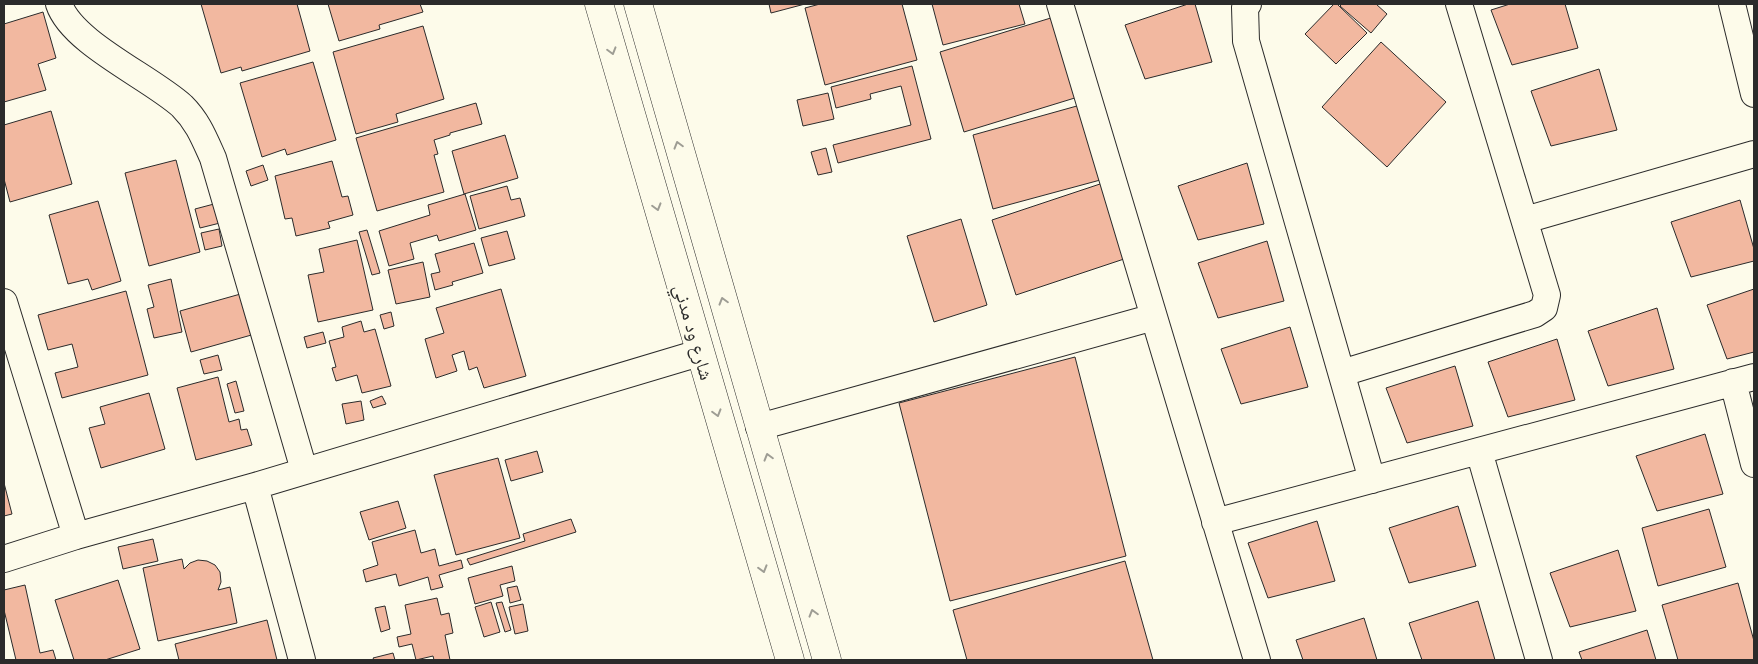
<svg xmlns="http://www.w3.org/2000/svg" width="1758" height="664" font-family="Mulish,'Noto Naskh Arabic',sans-serif">
<rect width="100%" height="100%" fill="#fdfbea"/>
<path fill="#f2b8a0" stroke="#2b2b2b" d="M201 4H297L310 51 242 71 241 67 221 73Z
M328 4H420L423 12 379 25 380 29 339 41Z
M769 4H805L771 13Z
M820 4H902L917 60 825 85 805 8Z
M932 4H1019L1025 24 943 45Z
M1188 4H1195L1212 62 1145 79 1125 25Z
M1334 4H1337L1367 33 1336 64 1305 34Z
M1342 4H1376L1387 14 1371 33 1340 6Z
M1510 4H1565L1578 48 1512 65 1491 10Z
M43 12 56 58 38 64 46 90 4 102V24Z
M1054 17 1078 97 964 132 940 52Z
M423 26 444 99 396 114 398 122 356 134 333 52Z
M1381 42 1446 102 1387 167 1322 107Z
M313 62 336 140 287 155 285 149 262 157 240 83Z
M912 66 931 139 838 163 833 145 911 125 901 86 870 94 871 99 836 108 831 87Z
M1599 69 1617 130 1551 146 1531 91Z
M828 93 834 119 803 126 797 100Z
M476 103 482 124 450 133V135L434 140 438 154 434 155 444 192 377 211 356 138Z
M1084 104 1104 179 993 209 973 135Z
M51 111 72 184 10 202 4 179V125Z
M505 135 518 178 464 194 452 151Z
M826 148 832 172 818 175 811 152Z
M176 160 200 252 149 266 125 173Z
M332 161 342 197 348 196 353 215 328 222 330 228 296 236 292 218 285 219 275 176Z
M1247 163 1264 224 1198 240 1178 186Z
M263 165 268 180 251 186 246 171Z
M1106 182 1130 257 1016 295 992 220Z
M507 186 511 200 520 198 525 216 479 229 470 196Z
M465 194 476 230 439 241 437 235 410 243 414 259 389 266 379 231 430 215 428 205Z
M1740 200 1754 249V261L1691 277 1671 222Z
M98 201 121 281 92 290 88 279 68 284 49 215Z
M214 204 220 223 200 228 195 209Z
M961 219 987 305 934 322 907 236Z
M219 229 222 246 205 250 201 233Z
M367 230 380 273 372 275 359 232Z
M507 231 515 259 489 266 481 238Z
M357 240 373 310 318 322 308 275 324 272 319 249Z
M1267 241 1284 301 1218 318 1198 263Z
M474 243 483 273 452 282 453 285 435 290 431 274 440 272 435 254Z
M423 262 430 297 396 304 388 270Z
M171 279 182 332 154 338 147 309 154 307 148 285Z
M501 289 526 376 484 388 477 367 469 370 464 351 452 355 457 371 436 378 425 339 444 333 436 308Z
M1754 289V352L1727 359 1707 305Z
M126 291 148 375 62 398 55 373 78 367 72 344 48 350 38 315Z
M244 293 255 334 191 352 180 311Z
M1657 308 1674 369 1608 386 1588 331Z
M391 312 394 326 384 329 380 315Z
M361 321 364 332 375 329 391 386 362 393 357 375 336 381 332 368 336 367 329 341 344 337 342 327Z
M1290 327 1308 387 1241 404 1221 349Z
M323 332 326 343 307 348 304 337Z
M1557 339 1575 400 1508 417 1488 362Z
M218 355 222 370 204 374 200 360Z
M1075 357 1126 556 950 601 899 403Z
M1455 366 1473 426 1407 443 1386 388Z
M218 377 229 422 239 419 241 430 247 429 252 445 196 460 177 388Z
M236 381 244 411 235 413 227 384Z
M149 393 165 449 101 468 89 428 105 424 100 407Z
M382 396 386 404 373 408 370 401Z
M361 401 364 420 346 424 342 404Z
M1705 434 1723 494 1657 511 1636 456Z
M537 451 543 472 511 481 505 460Z
M498 458 520 538 456 555 434 475Z
M4 483 12 514 4 516Z
M398 501 406 528 369 540 360 512Z
M1458 506 1476 566 1409 583 1389 528Z
M1709 509 1726 567 1658 586 1642 528Z
M571 519 576 532 470 565 467 559 525 541 523 534Z
M1317 521 1335 581 1268 598 1248 543Z
M415 530 421 553 435 549 439 566 461 560 463 568 439 575 443 587 431 590 428 577 399 586 396 574 366 582 363 570 378 565 372 542Z
M153 539 158 561 123 569 118 547Z
M1618 550 1636 611 1570 627 1550 573Z
M182 559 184 569 190 563 198 560 207 561 215 565 220 572 221 582 218 590 230 587 237 623 158 641 143 568Z
M1125 561 1153 660H967L953 610Z
M512 566 515 581 500 585 503 596 475 604 468 578Z
M118 580 140 649 105 660H74L55 600Z
M1738 583 1754 641V660H1678L1662 605Z
M25 585 40 653 53 650 56 660H16L4 610V590Z
M517 586 521 600 510 603 507 588Z
M437 598 441 615 449 613 453 633 445 635 450 660H434L433 656 416 660 412 644 399 647 397 637 411 634 405 605Z
M1478 601 1495 660H1422L1409 623Z
M491 602 500 632 484 637 475 607Z
M502 602 511 630 505 632 496 603Z
M523 604 528 631 515 634 509 607Z
M385 606 390 629 381 632 375 608Z
M1364 618 1377 660H1303L1296 640Z
M267 620 277 660H179L175 644Z
M1647 630 1656 660H1582L1579 652Z
M393 653 395 660H374L373 658Z"/>
<g fill="none" stroke-linecap="round" stroke-linejoin="round">
<g stroke="#2b2b2b" stroke-width="28">
<path id="minor" d="M59 4C72 43 150 77 182 106 198 122 204 138 213 158L304 470
M1060 4 1257 660
M1248 4 1245 7 1246 41 1372 480
M1732 4 1754 94
M1525 220 1754 154
M4 302 76 536
M1342 373 1535 314 1544 308 1547 295 1459 4
M1733 382 1754 464
M759 427 1154 317
M1479 451 1539 660
M255 486 302 660
M1215 522 1754 377
M4 559 76 536 255 486 699 353"/>
</g>
<g stroke="#2b2b2b" stroke-width="29">
<path id="trunk" d="M599 4 790 660
M638 4 827 660"/>
</g>
<use href="#minor" stroke="#fdfbea" stroke-width="26"/>
<use href="#trunk" stroke="#fdfbea" stroke-width="28"/>
</g>
<defs><path id="oneway-chevron" d="M-2-3.5L2.5 0L-2 3.5" fill="none" stroke-width="1.6" stroke-linecap="round" stroke-linejoin="round" transform="scale(1.25)"/></defs>
<g stroke="#9e9d94">
<use href="#oneway-chevron" transform="translate(612 51) rotate(74)"/>
<use href="#oneway-chevron" transform="translate(678 145) rotate(-106)"/>
<use href="#oneway-chevron" transform="translate(657 207) rotate(74)"/>
<use href="#oneway-chevron" transform="translate(723 301) rotate(-106)"/>
<use href="#oneway-chevron" transform="translate(717 413) rotate(74)"/>
<use href="#oneway-chevron" transform="translate(768 457) rotate(-106)"/>
<use href="#oneway-chevron" transform="translate(763 569) rotate(74)"/>
<use href="#oneway-chevron" transform="translate(813 613) rotate(-106)"/>
</g>
<g text-anchor="middle" stroke-width="4" stroke-linejoin="round" paint-order="stroke">
<g font-size="19" fill="#2b2b2b" stroke="#fdfbea">
<text transform="translate(694 332) rotate(74)" y="7">شارع ود مدني</text>
</g>
</g>
<rect width="1758" height="664" fill="none" stroke="#2b2b2b" stroke-width="10"/>
</svg>
